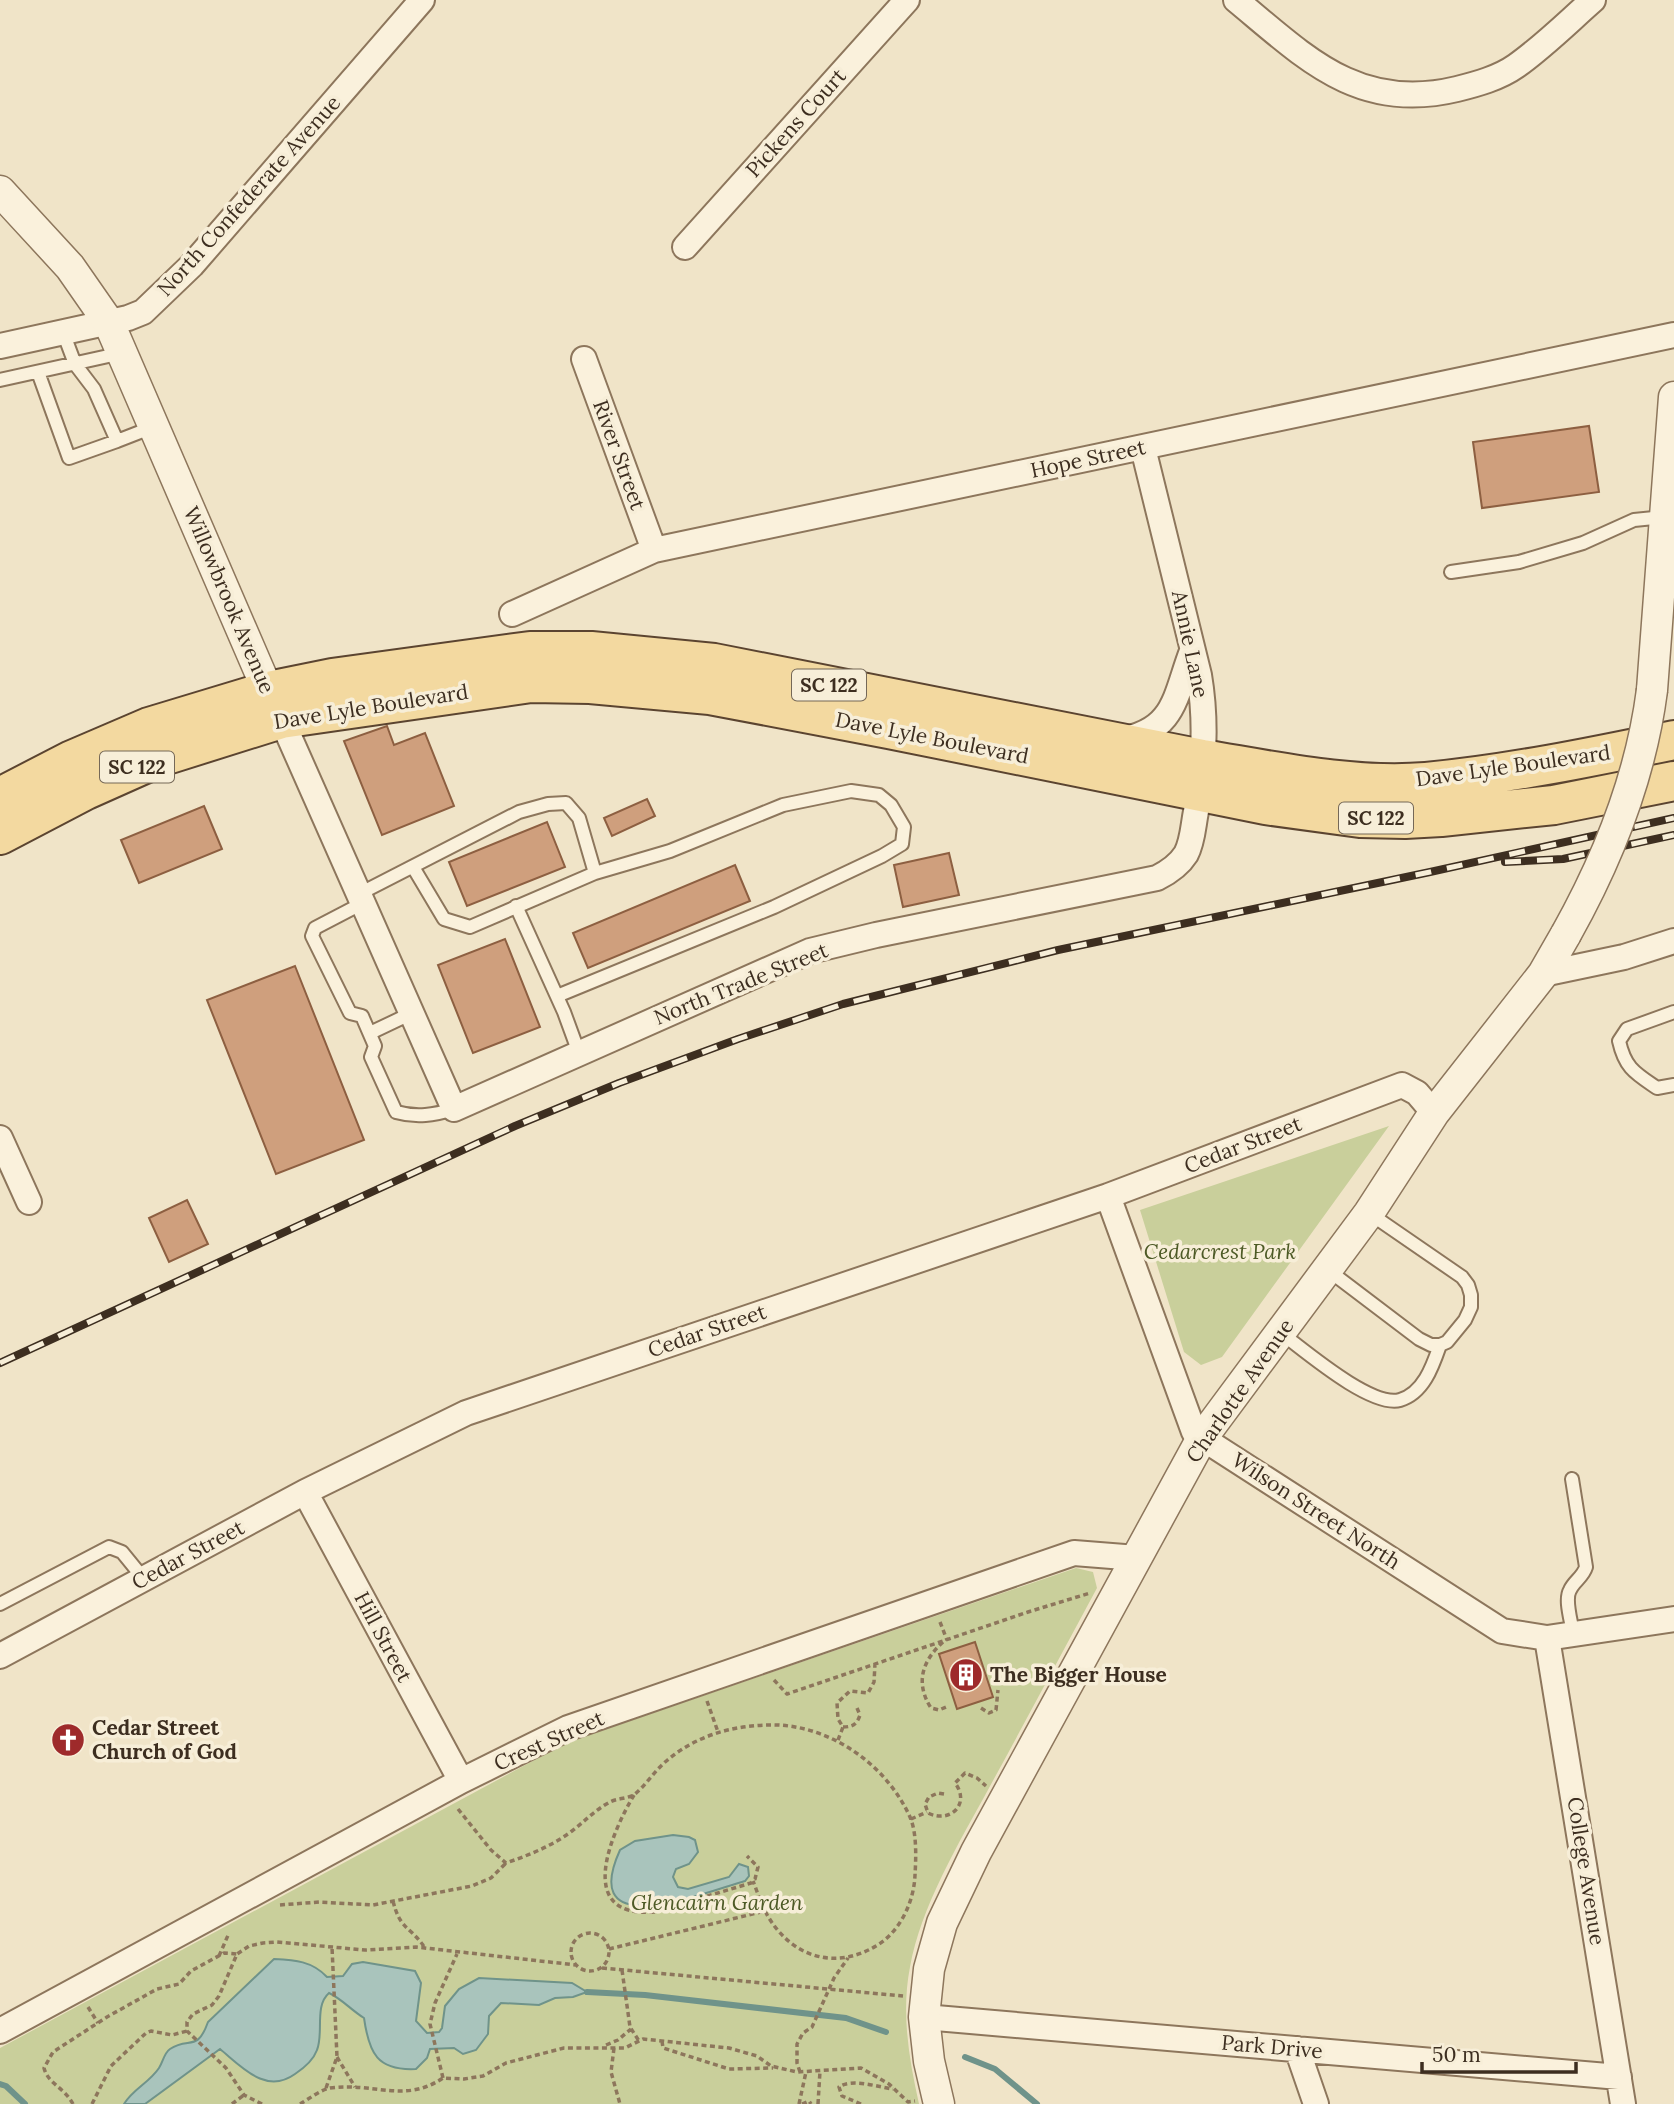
<svg xmlns="http://www.w3.org/2000/svg" width="1674" height="2104" font-family="Lora,serif">
<rect width="100%" height="100%" fill="#f0e4c8"/>
<path fill="#c9cf9b" d="M1389 1126 1222 1357 1201 1365 1184 1352 1140 1210Z
M1076 1568 1093 1572 1097 1588C1061 1655 1025 1722 989 1788 959 1843 921 1906 910 1967 901 2013 909 2059 919 2104H0V2048L568 1742Z"/>
<path fill="#a9c4bc" stroke="#6f938a" stroke-width="2" d="M673 1835 689 1837 695 1840 698 1852 689 1864 676 1869 673 1877 678 1887 688 1889 729 1877 739 1864 748 1867 749 1876 745 1881C705 1892 577 1945 620 1850L635 1841Z
M274 1959C295 1960 312 1961 327 1977L343 1976 352 1964 363 1962 415 1971 421 1983 416 2021 427 2033 439 2032 442 2028 445 2006 459 1989 479 1978 572 1983 587 1992 573 1997 555 1998 539 2005 501 2003 489 2016 488 2034 476 2050 463 2054 454 2048 430 2049 427 2058 416 2069C377 2071 369 2053 364 2018 351 2010 342 1999 329 1993 314 2006 324 2033 317 2050 313 2061 304 2068 295 2074 266 2095 242 2067 220 2049L145 2104H124C133 2089 149 2083 159 2068 163 2062 164 2053 170 2049 189 2036 197 2053 208 2022Z"/>
<g fill="none" stroke-linecap="round" stroke-linejoin="round">
<path stroke="#6f938a" stroke-width="6" d="M587 1992 645 1995 846 2018 886 2032
M965 2057 995 2069 1037 2104
M0 2084 6 2086 25 2104"/>
</g>
<path fill="#cf9f7d" stroke="#8d5f41" stroke-width="2" d="M1589 426 1599 492 1482 508 1473 442Z
M387 726 394 745 425 733 454 806 382 835 344 741Z
M647 799 655 816 612 836 604 818Z
M204 806 222 849 139 883 121 840Z
M547 822 565 867 467 906 449 862Z
M949 853 959 895 903 907 894 865Z
M735 865 750 901 588 968 573 933Z
M505 939 540 1027 473 1053 438 965Z
M295 966 364 1140 276 1174 207 1000Z
M187 1200 208 1244 169 1262 149 1218Z
M975 1642 993 1697 957 1709 939 1654Z"/>
<g fill="none" stroke-linecap="round" stroke-linejoin="round">
<g stroke="#8d765c" stroke-width="16">
<path id="service" d="M63 332 75 364 94 389 117 441 153 427
M38 372 69 458 117 441
M0 380 122 353
M1451 572 1519 562 1583 543 1634 520 1664 517
M413 867 444 919 470 927 595 873 670 851 783 805 851 791 879 795 891 805 904 827 902 844 882 856 774 907 557 996
M359 894 519 812 548 804 566 803 579 818 595 873
M363 903 315 928 312 936 350 1013 362 1016 375 1046 371 1057 396 1112C417 1118 434 1115 454 1109
M516 906 564 1012 579 1053
M1674 1012 1627 1029 1619 1041C1625 1068 1635 1073 1657 1088L1674 1085
M370 1033 412 1013
M1328 1270 1419 1339 1431 1345H1440L1447 1342 1465 1320 1471 1307V1295L1468 1285 1462 1277 1369 1213
M1281 1333C1304 1350 1371 1408 1400 1400 1424 1393 1433 1365 1440 1345
M1572 1479 1586 1567C1583 1577 1574 1581 1570 1590 1564 1600 1572 1623 1573 1634
M0 1604 109 1547 122 1552 144 1579"/>
</g>
<g stroke="#8d765c" stroke-width="28">
<path id="minor" d="M1236 0C1305 57 1358 113 1457 89 1477 84 1499 78 1516 66 1543 47 1568 22 1593 0
M685 247 907 0
M0 346 128 318 143 312 192 265 422 0
M584 359 654 550
M512 614 654 550 1674 335
M276 707 454 1109 810 951 876 935 1157 878C1169 872 1179 865 1186 854 1192 843 1193 829 1195 817 1204 770 1207 722 1199 675L1143 448
M1120 740C1176 731 1175 695 1192 651
M1543 974 1624 957 1674 941
M0 1138 29 1202
M1108 1196 1194 1432 1202 1438 1502 1631 1547 1638 1674 1619
M305 1492 461 1781
M1547 1638 1623 2104
M0 1656 305 1492 466 1413 1108 1196 1402 1085 1417 1093 1434 1113
M924 2017 1619 2077
M0 2031 461 1781 568 1728 1074 1553 1137 1558
M1297 2049 1316 2104"/>
</g>
<g stroke="#8d765c" stroke-width="33">
<path id="tertiary" d="M0 191 70 267 109 323 268 691
M1652 690 1674 397
M939 2104 929 2061 924 2017 929 1969 942 1923 976 1852 1202 1438 1369 1213 1434 1113 1543 974 1566 934"/>
</g>
<g stroke="#5b4430" stroke-width="42">
<path id="primary" d="M0 797 72 760 149 727 268 691 332 678 530 651H591L714 663 1202 759C1275 771 1352 788 1426 782 1509 774 1592 757 1674 740
M0 835 86 790 160 757 281 719 531 683 590 684 710 695 889 729 1265 805 1360 818 1405 819 1441 817 1554 805 1674 781"/>
</g>
<path stroke="#8d765c" stroke-width="3.5" stroke-dasharray="5 3.5" stroke-linecap="butt" d="M940 1622 947 1640
M943 1642C922 1661 915 1683 931 1708L939 1710 946 1707
M774 1680 787 1694 1028 1612 1090 1593
M707 1701 718 1732
M981 1708 989 1713 996 1710 998 1690
M843 1727C853 1727 857 1724 860 1715L857 1708
M838 1740 843 1727 838 1719 837 1703 850 1691 868 1693 874 1682 875 1664
M944 1794 938 1793 929 1797 925 1804 928 1813C950 1824 971 1804 955 1783L965 1773 977 1778 986 1786
M634 1795C611 1834 574 1918 654 1912L751 1883 755 1879 758 1867 747 1856
M458 1809 491 1850 506 1863C529 1855 552 1846 572 1831 585 1821 595 1810 610 1802 617 1798 628 1799 635 1794 645 1786 654 1772 664 1763 695 1735 736 1724 777 1725 833 1727 887 1766 910 1817 917 1833 916 1858 915 1875 914 1902 900 1932 876 1946 832 1972 788 1955 765 1911 760 1901 757 1891 753 1881
M911 1819 927 1812
M393 1901C400 1929 408 1925 423 1945V1948
M280 1905 319 1902 373 1905 472 1886 491 1878 506 1863
M571 1952a19 19 0 1 1 38 0a19 19 0 1 1-38 0Z
M609 1949 765 1911
M219 1956 229 1933
M602 1968 903 1996
M622 1970 630 2027 639 2041
M88 2007 98 2023
M662 2041 663 2048 729 2069 773 2068
M606 2045 618 2040 631 2029
M614 2048 611 2072 620 2104
M337 2057 355 2087
M800 2072 797 2063V2044L803 2033 812 2027 834 1978 848 1958
M443 2078 430 2024 435 2003 457 1954
M326 2088 337 2057 332 1947
M73 2104C64 2087 48 2084 44 2068L53 2052 107 2017 157 1989 179 1984 191 1971 224 1953 237 1954
M92 2104 111 2066 146 2033 151 2031 172 2035 187 2031
M232 2104 244 2095
M262 2104 244 2095 226 2068 187 2031V2022L193 2014 212 2005 219 1996 237 1954 249 1946 263 1943 277 1942 365 1950 416 1947 576 1965
M300 2104C309 2099 320 2090 330 2088 376 2082 404 2104 443 2078L464 2079 483 2076 506 2063 564 2048H625L643 2039 729 2048 757 2056 771 2066 797 2072 861 2068 889 2084 908 2102 915 2101
M799 2104 806 2072
M802 2104 809 2101 811 2104
M818 2104 820 2071
M861 2104 842 2096 839 2087C852 2078 878 2087 893 2089"/>
<use href="#service" stroke="#faf1dc" stroke-width="12"/>
<use href="#minor" stroke="#faf1dc" stroke-width="24"/>
<use href="#tertiary" stroke="#faf1dc" stroke-width="30"/>
<use href="#primary" stroke="#f3d9a0" stroke-width="38"/>
<g stroke="#3d2e20" stroke-width="8">
<path id="rail" d="M1505 862 1563 859 1674 835
M0 1363 515 1126 619 1083 738 1039 843 1004 1058 950 1430 872 1674 818"/>
</g>
<use href="#rail" stroke="#f7eed8" stroke-width="5" stroke-dasharray="16" stroke-linecap="butt"/>
<g stroke="#8d765c" stroke-width="33" stroke-linecap="butt">
<path id="tertiary-bridge" d="M1566 934C1608 859 1641 776 1652 690"/>
</g>
<use href="#tertiary-bridge" stroke="#faf1dc" stroke-width="30"/>
</g>
<defs>
<g id="building-disc" transform="scale(1.75)"><circle r="9.5" fill="#9e2a2b" stroke="#f7eed8"/><path d="M-4-6H4V6H1V3H-1V6H-4ZM-2.5-4.3h1.7v1.8h-1.7ZM.8-4.3h1.7v1.8H.8ZM-2.5-1h1.7V.8h-1.7ZM.8-1h1.7V.8H.8Z" fill="#fff"/></g>
<g id="church-disc" transform="scale(1.75)"><circle r="9.5" fill="#9e2a2b" stroke="#f7eed8"/><path d="M-1.2-6h2.4v3.5h3.3v2.4h-3.3V6h-2.4V-.1h-3.3v-2.4h3.3Z" fill="#fff"/></g>
</defs>
<g fill-rule="evenodd">
<use href="#building-disc" x="966" y="1675"/>
<use href="#church-disc" x="68" y="1740"/>
</g>
<g text-anchor="middle" stroke-width="7" stroke-linejoin="round" paint-order="stroke">
<g fill="#f7eed8" stroke="#756857" stroke-width="2">
<rect x="792" y="669.5" width="74" height="31" rx="5"/>
<rect x="100" y="751.5" width="74" height="31" rx="5"/>
<rect x="1339" y="802.5" width="74" height="31" rx="5"/>
</g>
<g font-size="19" font-weight="bold" fill="#3d2e20">
<text x="829" y="692">SC 122</text>
<text x="137" y="774">SC 122</text>
<text x="1376" y="825">SC 122</text>
</g>
<g font-size="21" fill="#3d2e20" stroke="#f7eed8">
<text transform="translate(796 123) rotate(-48)" y="7">Pickens Court</text>
<text transform="translate(249 196) rotate(-48)" y="7">North Confederate Avenue</text>
<text transform="translate(619 455) rotate(70)" y="7">River Street</text>
<text transform="translate(1088 459) rotate(-12)" y="7">Hope Street</text>
<text transform="translate(229 600) rotate(67)" y="7">Willowbrook Avenue</text>
<text transform="translate(1190 644) rotate(78)" y="7">Annie Lane</text>
<text transform="translate(371 707) rotate(-9)" y="7">Dave Lyle Boulevard</text>
<text transform="translate(932 738) rotate(11)" y="7">Dave Lyle Boulevard</text>
<text transform="translate(1513 766) rotate(-8)" y="7">Dave Lyle Boulevard</text>
<text transform="translate(741 984) rotate(-22)" y="7">North Trade Street</text>
<text transform="translate(1243 1145) rotate(-21)" y="7">Cedar Street</text>
<text transform="translate(707 1331) rotate(-19)" y="7">Cedar Street</text>
<text transform="translate(1240 1391) rotate(-55)" y="7">Charlotte Avenue</text>
<text transform="translate(1316 1511) rotate(33)" y="7">Wilson Street North</text>
<text transform="translate(188 1555) rotate(-28)" y="7">Cedar Street</text>
<text transform="translate(383 1637) rotate(62)" y="7">Hill Street</text>
<text transform="translate(549 1741) rotate(-24)" y="7">Crest Street</text>
<text transform="translate(1586 1871) rotate(81)" y="7">College Avenue</text>
<text transform="translate(1272 2047) rotate(5)" y="7">Park Drive</text>
</g>
<g font-size="21" font-style="italic" fill="#4d5a26" stroke="#f7eed8">
<text x="1220" y="1259">Cedarcrest Park</text>
<text x="717" y="1910">Glencairn Garden</text>
</g>
<g font-size="21" font-weight="bold" fill="#3d2e20" stroke="#f7eed8" text-anchor="start">
<text x="990" y="1682">The Bigger House</text>
<text x="92" y="1735">Cedar Street<tspan x="92" dy="24">Church of God</tspan></text>
</g>
</g>
<path d="M1422 2062v10h154v-10" fill="none" stroke="#3d2e20" stroke-width="3.5"/>
<text x="1432" y="2062" font-size="21" fill="#3d2e20" stroke="#f7eed8" stroke-width="5" paint-order="stroke">50 m</text>
</svg>
